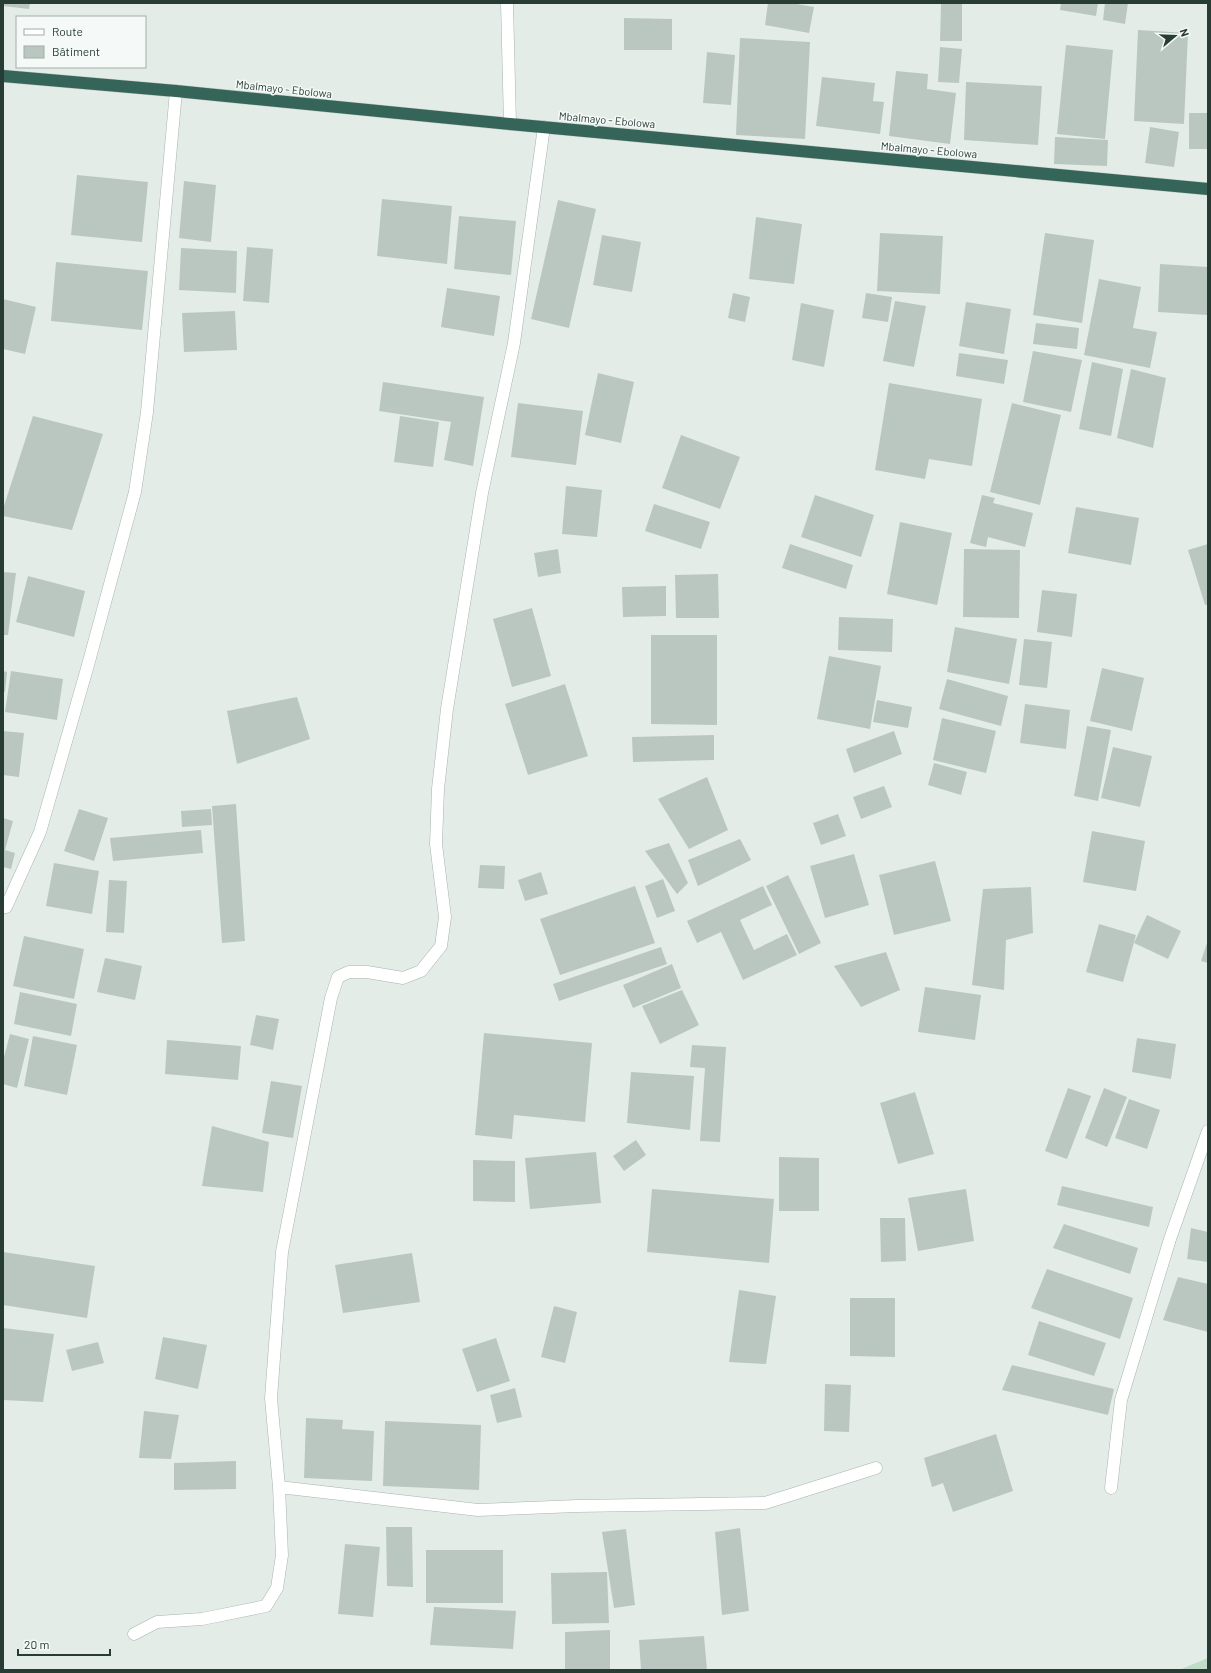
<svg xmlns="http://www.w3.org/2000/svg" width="1211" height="1673" font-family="Barlow,sans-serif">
<rect width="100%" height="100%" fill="#e4ece8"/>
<path fill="#c0dbc6" d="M1208 1658V1670H1179Z"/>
<path fill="#bac7c1" d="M3 3H30L29 9 3 6Z
M768 3H791L814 7 809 33 765 25Z
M1061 3H1098L1096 16 1060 10Z
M1105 3H1128L1125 24 1103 20Z
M941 4H962V41H940Z
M624 18 672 19V50H624Z
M1138 30 1188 33 1184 124 1134 121Z
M740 38 810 42 805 139 736 135Z
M1066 45 1113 50 1105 139 1057 134Z
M940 47 962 49 959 83 938 82Z
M707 52 735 55 731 105 703 103Z
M896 71 928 74 927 89 956 93 950 144 889 136Z
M822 77 875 83 873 101 884 102 880 134 816 126Z
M966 82 1042 86 1038 145 964 140Z
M1189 113H1208V149H1189Z
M1150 127 1179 132 1174 167 1145 163Z
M1055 137 1108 140 1107 166 1054 164Z
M77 175 148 182 142 242 71 235Z
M184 181 216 185 211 242 179 238Z
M382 199 452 206 447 264 377 256Z
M558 200 596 209 569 328 531 319Z
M459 216 516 221 511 275 454 269Z
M756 217 802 224 794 284 749 279Z
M880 233 943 236 940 294 877 291Z
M1045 233 1094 240 1082 323 1033 315Z
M602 235 641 242 632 292 593 285Z
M247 247 273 249 269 303 243 301Z
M181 248 237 251 236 293 179 290Z
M56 262 148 271 142 330 51 321Z
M1160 264 1208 267V315L1158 312Z
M1099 279 1141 287 1133 328 1157 332 1150 368 1084 355Z
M447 288 500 296 494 336 441 327Z
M733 293 750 297 745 322 728 318Z
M866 293 892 297 888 322 862 318Z
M3 299 36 307 25 354 3 349Z
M895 301 926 306 914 367 883 361Z
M966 302 1011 309 1004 354 959 346Z
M801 303 834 310 824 367 792 360Z
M235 311 237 350 184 352 182 313Z
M1036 323 1079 328 1077 349 1033 344Z
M1033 351 1082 360 1071 412 1023 402Z
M959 353 1008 360 1004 384 956 376Z
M1092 362 1123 369 1111 436 1079 429Z
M1131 369 1166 378 1153 448 1117 438Z
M598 373 634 382 621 443 585 435Z
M383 382 484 397 473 466 444 460 451 422 379 411Z
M889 383 982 399 972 466 929 459 925 479 875 470Z
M518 403 583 411 576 465 511 457Z
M1012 403 1061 415 1040 505 990 492Z
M33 416 103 434 72 530 3 516V509Z
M400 416 439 422 433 467 394 462Z
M681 435 740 457 720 509 662 488Z
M566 486 602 490 597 537 562 534Z
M815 495 874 515 861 557 801 537Z
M982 495 995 498 993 503 1033 513 1025 547 988 537 986 547 970 543Z
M654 504 710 522 701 549 645 531Z
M1076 507 1139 518 1131 565 1068 553Z
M900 522 952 533 937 605 887 594Z
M790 544 853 565 846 589 782 568Z
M1208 544V604L1205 605 1188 550Z
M558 549 561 573 538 577 534 553Z
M964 549 1020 550 1019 618 963 617Z
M3 572 16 573 8 635H3Z
M718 574 719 618H676L675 575Z
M28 576 85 591 74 637 16 622Z
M666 586V616L623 617 622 587Z
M1042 590 1077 594 1072 637 1037 632Z
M532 608 551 676 512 687 493 619Z
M839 617 893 619 892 652 838 650Z
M955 627 1017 639 1009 684 947 672Z
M651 635H717V725L651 724Z
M1024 639 1052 642 1047 688 1019 685Z
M829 656 881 666 870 729 817 719Z
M1102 668 1144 678 1132 731 1090 721Z
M3 671 7 672 5 692 3 691Z
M11 671 63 679 57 720 5 712Z
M947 679 1008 696 1001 726 939 709Z
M565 684 588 756 528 775 505 704Z
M297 697 310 739 237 764 227 711Z
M877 700 912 707 908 728 873 722Z
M1025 704 1070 710 1066 749 1020 743Z
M942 718 996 731 986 773 933 760Z
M1087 726 1111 730 1098 801 1074 796Z
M3 731 24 733 19 777 3 775Z
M894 731 902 754 854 773 846 749Z
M714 735V760L633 762 632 737Z
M1113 747 1152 756 1140 807 1101 798Z
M934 763 967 772 961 795 928 785Z
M707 777 728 830 689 849 658 799Z
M884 786 892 807 861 819 853 797Z
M236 804 245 941 222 943 212 806Z
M79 809 108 818 94 861 64 851Z
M211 809 212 825 182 827 181 811Z
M838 814 846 836 821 845 813 823Z
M3 818 13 821 5 850 15 853 11 869 3 867Z
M201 830 203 853 113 861 110 838Z
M1092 831 1145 841 1136 891 1083 882Z
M740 839 751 860 698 886 688 860Z
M669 843 688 883 677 894 645 851Z
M854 854 869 905 825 918 810 866Z
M935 861 951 921 894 935 879 875Z
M54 863 99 871 92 914 46 906Z
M480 865 505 866 504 889 478 888Z
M541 872 548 894 525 901 518 880Z
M788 875 821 943 799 954 766 886Z
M663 879 675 911 657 918 645 886Z
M109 880 127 881 124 933 106 932Z
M635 886 655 943 560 975 540 919Z
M763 886 772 905 740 920 754 950 787 934 797 955 743 980 721 932 697 943 687 921Z
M1031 887 1033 933 1006 940 1004 990 972 985 983 889Z
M1147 915 1181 931 1168 959 1134 943Z
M1099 924 1136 935 1123 982 1086 972Z
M24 936 84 949 74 999 13 986Z
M1208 940V963L1201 961Z
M661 947 667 964 559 1001 553 984Z
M886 952 900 990 861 1007 834 966Z
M105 958 142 966 135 1000 97 992Z
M672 964 681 988 633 1008 623 985Z
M925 987 981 995 975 1040 918 1032Z
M682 990 699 1025 660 1044 642 1006Z
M20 992 77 1004 71 1036 14 1024Z
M256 1015 279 1019 273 1050 250 1045Z
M484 1033 592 1043 585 1122 514 1115 512 1139 475 1135Z
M10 1034 29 1039 17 1088 3 1084V1061Z
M33 1036 77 1045 67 1095 24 1086Z
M1137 1038 1176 1044 1171 1079 1132 1072Z
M167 1040 241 1046 238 1080 165 1074Z
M692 1045 726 1047 720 1142 700 1141 705 1068 690 1067Z
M631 1072 694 1076 690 1130 627 1123Z
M271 1081 302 1086 293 1138 262 1133Z
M1068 1088 1091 1096 1067 1159 1045 1151Z
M1104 1088 1127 1097 1107 1147 1085 1138Z
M915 1092 934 1154 898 1164 880 1103Z
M1129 1099 1160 1110 1147 1149 1115 1138Z
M212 1126 269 1142 263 1192 202 1186Z
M636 1140 646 1155 624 1171 613 1156Z
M596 1152 601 1203 530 1209 525 1158Z
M779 1157 819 1158V1211H779Z
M473 1160 515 1161V1202L473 1201Z
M1062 1186 1153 1207 1149 1227 1057 1205Z
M652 1189 774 1199 769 1263 647 1252Z
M966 1189 974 1241 918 1251 908 1198Z
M880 1218H905L906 1261 881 1262Z
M1064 1224 1138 1248 1130 1274 1053 1248Z
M1191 1228 1208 1232V1262L1187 1259Z
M3 1252 95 1266 87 1318 3 1305Z
M412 1253 420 1302 343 1313 335 1265Z
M1047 1269 1133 1298 1120 1339 1031 1308Z
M1178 1277 1208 1284V1332L1163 1320Z
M739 1290 776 1296 766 1364 729 1362Z
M850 1298H895V1357L850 1356Z
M554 1306 577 1312 565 1363 541 1357Z
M1039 1321 1106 1343 1094 1376 1028 1355Z
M3 1328 54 1334 43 1402 3 1400Z
M163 1337 207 1345 198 1389 155 1379Z
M496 1338 510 1381 477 1392 462 1349Z
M98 1342 104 1363 72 1371 66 1350Z
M1012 1365 1114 1389 1108 1415 1002 1390Z
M825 1384 851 1385 849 1432 824 1431Z
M515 1388 522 1417 497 1423 490 1395Z
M144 1411 179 1415 171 1459 139 1458Z
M306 1418 343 1420 342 1429 374 1431 372 1481 304 1478Z
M385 1421 481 1425 479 1490 383 1486Z
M996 1434 1013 1491 953 1512 943 1483 932 1487 924 1458Z
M236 1461V1489L174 1490V1463Z
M386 1527H412L413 1587 387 1586Z
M740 1528 749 1611 722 1615 715 1532Z
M626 1529 635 1605 614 1608 602 1532Z
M345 1544 380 1547 373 1617 338 1614Z
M426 1550H503V1603H426Z
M607 1572 609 1623 552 1624 551 1573Z
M434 1607 516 1611 513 1649 430 1645Z
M610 1630V1670H565V1632Z
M704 1636 707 1670H641L639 1640Z"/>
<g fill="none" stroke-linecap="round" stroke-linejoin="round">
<g stroke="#a7b4af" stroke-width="13">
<path id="minor" d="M507 3 510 124
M3 907H6L40 832 88 665 135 492 147 412 176 91
M279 1487 478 1510 577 1506 765 1503 876 1468
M1111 1488 1121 1400 1170 1239 1208 1131
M134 1634 157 1622 202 1619 266 1606 277 1588 282 1555 279 1487 271 1398 282 1252 331 998 338 977 349 972H367L403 978 421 971 441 946 445 917 436 844 438 789 447 709 482 493 514 343 544 127"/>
</g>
<g stroke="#c2c8c6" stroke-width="13">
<path id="highway" d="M3 76 176 91 510 124 1208 189"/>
</g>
<use href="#minor" stroke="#fff" stroke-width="12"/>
<use href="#highway" stroke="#356558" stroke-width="12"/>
</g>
<g text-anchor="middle" stroke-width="3" stroke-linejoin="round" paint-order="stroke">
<g font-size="11" fill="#263c35" stroke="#f5f9f7">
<text transform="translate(284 89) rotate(6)" y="4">Mbalmayo - Ebolowa</text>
<text transform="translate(607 120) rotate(5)" y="4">Mbalmayo - Ebolowa</text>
<text transform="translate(929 150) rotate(5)" y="4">Mbalmayo - Ebolowa</text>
</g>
</g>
<rect width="1211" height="1673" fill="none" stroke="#263c35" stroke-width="8"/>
<rect x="16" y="16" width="130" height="52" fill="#f5f9f7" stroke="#a2ada9"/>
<rect x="24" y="29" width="20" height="6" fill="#ffffff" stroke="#a2ada9"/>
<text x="52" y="36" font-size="12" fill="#263c35">Route</text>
<rect x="24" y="46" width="20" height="12" fill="#bac7c1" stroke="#a2ada9"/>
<text x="52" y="56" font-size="12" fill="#263c35">Bâtiment</text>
<g transform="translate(1175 36) rotate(71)" stroke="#f5f9f7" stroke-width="3" paint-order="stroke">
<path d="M0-3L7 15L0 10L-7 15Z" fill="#263c35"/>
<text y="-6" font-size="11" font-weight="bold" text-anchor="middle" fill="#263c35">N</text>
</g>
<path d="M18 1649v6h92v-6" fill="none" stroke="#263c35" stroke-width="2"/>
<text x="24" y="1649" font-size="12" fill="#263c35" stroke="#f5f9f7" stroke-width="3" paint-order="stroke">20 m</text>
</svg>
